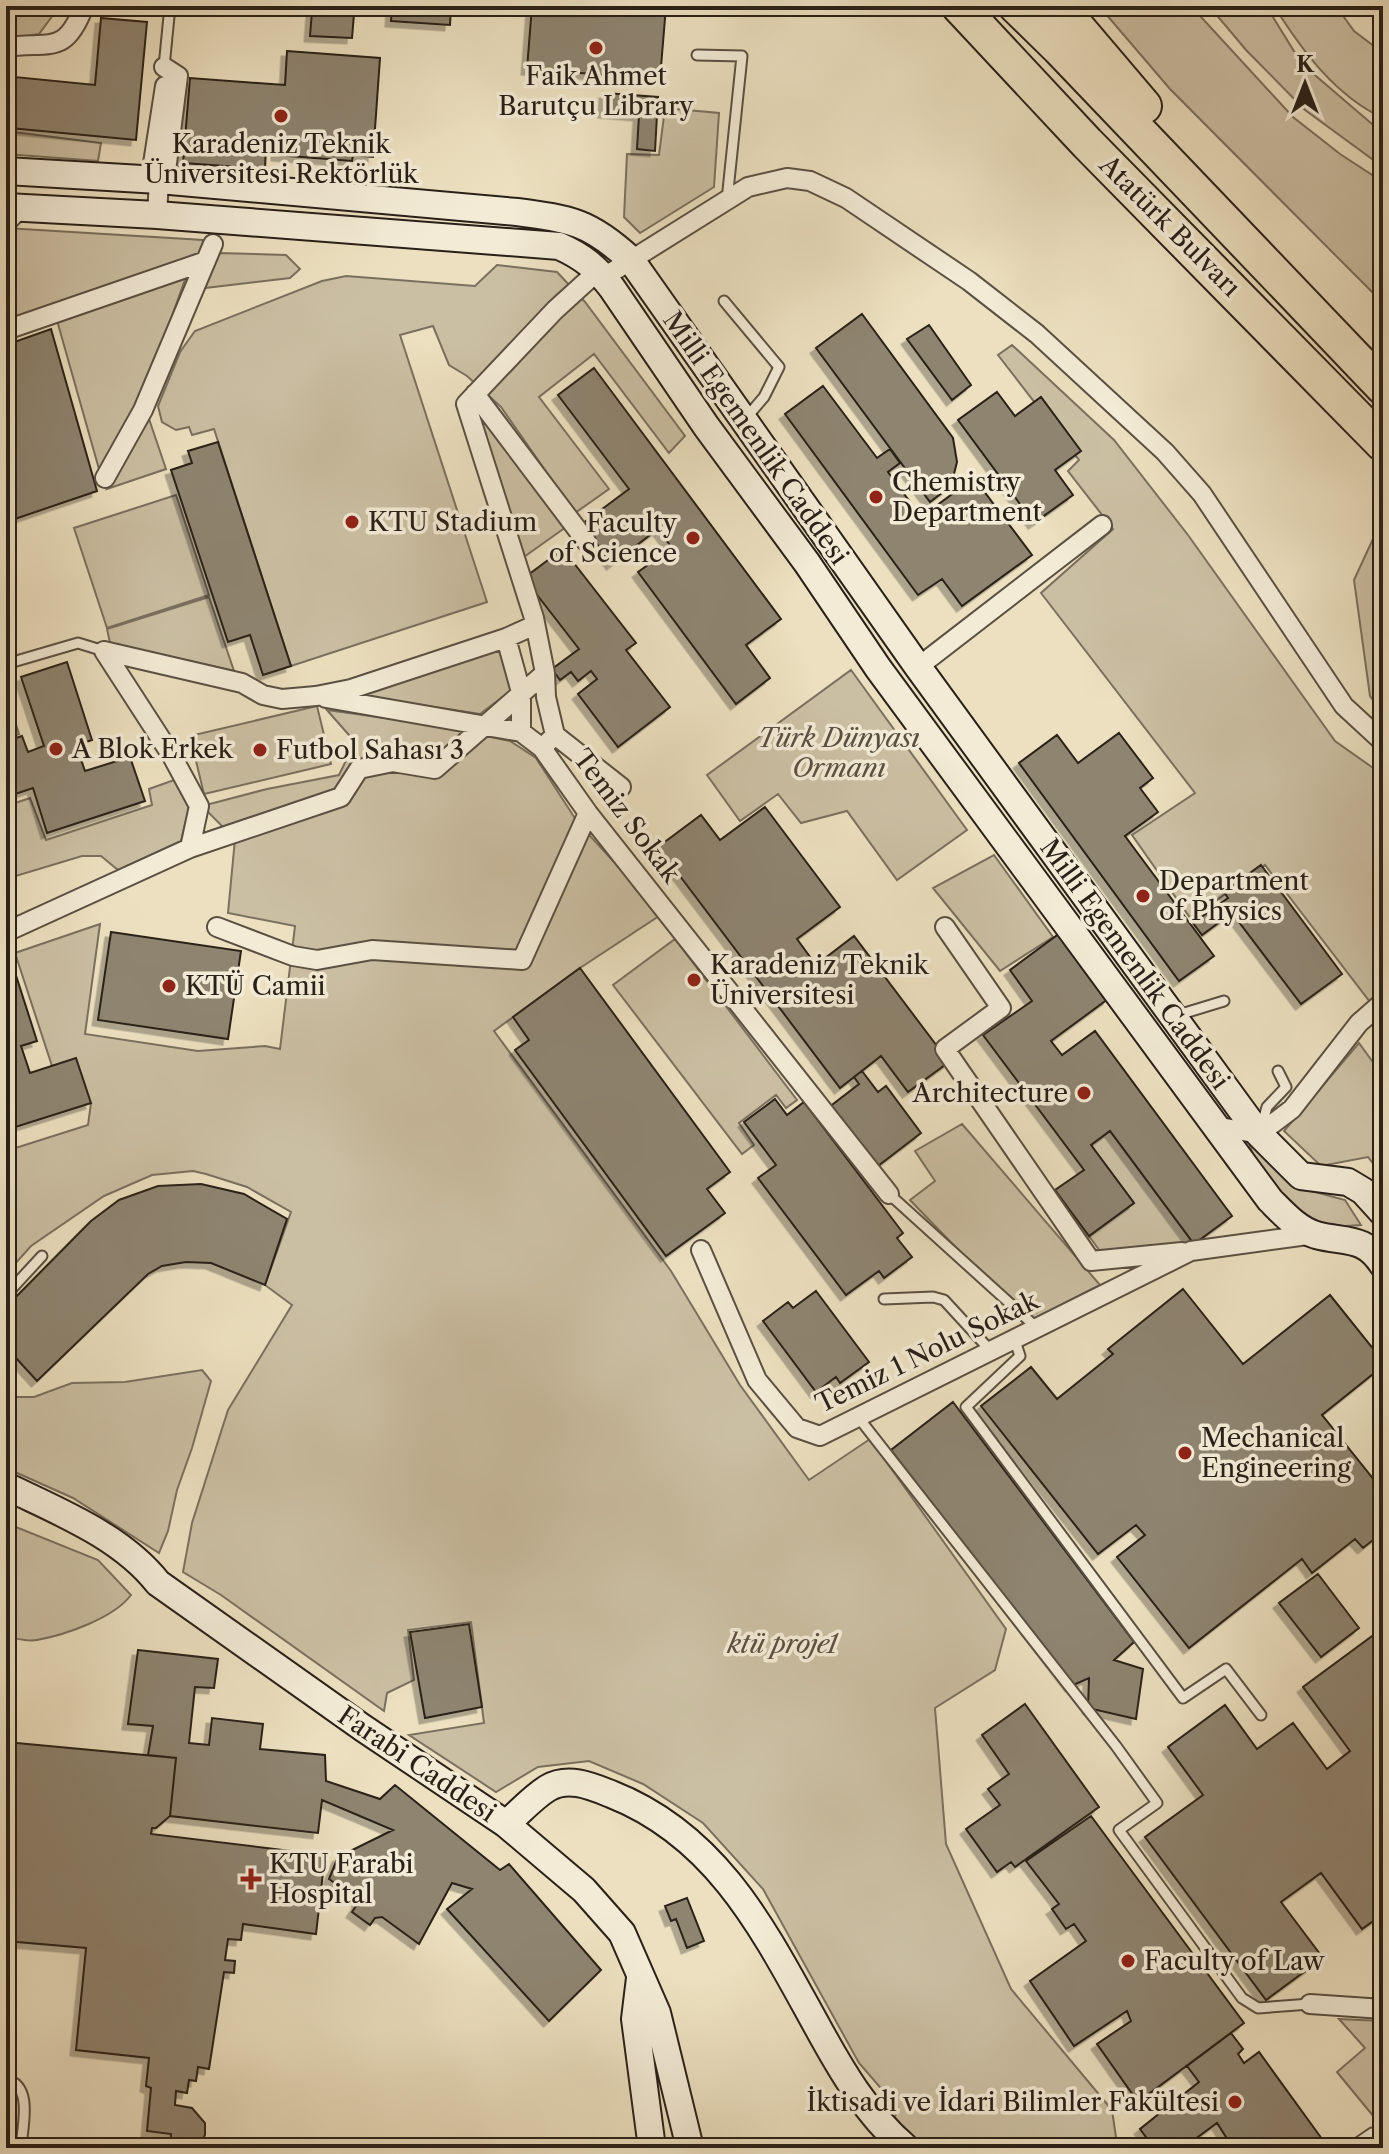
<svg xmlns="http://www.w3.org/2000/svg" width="1389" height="2154" font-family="'Libre Caslon Text',serif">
<defs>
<filter id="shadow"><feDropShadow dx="-5.5" dy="5.5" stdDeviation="0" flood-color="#0004"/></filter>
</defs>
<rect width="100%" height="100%" fill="#ece0c0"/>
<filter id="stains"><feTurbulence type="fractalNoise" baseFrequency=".0025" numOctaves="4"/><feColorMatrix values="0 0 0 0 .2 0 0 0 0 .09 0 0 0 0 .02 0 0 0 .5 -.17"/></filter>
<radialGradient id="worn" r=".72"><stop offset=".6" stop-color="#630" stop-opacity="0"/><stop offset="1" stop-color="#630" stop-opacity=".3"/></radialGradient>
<path fill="#cbbfa3" stroke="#7a705e" stroke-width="2" d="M6 6H50L53 15 39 34 6 39Z
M1099 6H1191L1293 117 1340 154 1383 182V303L1170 89Z
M1209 6H1266L1302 64 1372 124 1383 129V167L1305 110 1246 50Z
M1274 6H1336L1354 31 1383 53V118C1335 96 1301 49 1274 6Z
M665 108 719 113 714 187 640 233 624 217 627 154 659 155Z
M6 131 101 143 98 161 6 154Z
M6 228 203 240 202 258 6 320Z
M218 253 286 255 300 269 290 278 205 288Z
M497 265 557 272 585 302 685 436 669 453 594 354 539 397 609 489 575 513 501 407 467 376 449 365 433 326 400 335 487 602 291 666 214 429 192 435 189 427 176 430 162 422 158 406 180 352 195 331 322 281 346 276 475 286Z
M187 274 143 397 99 469 56 317Z
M1012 345 1114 440 1188 535 1335 741 1383 775V1019L1265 865 1191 919 1132 835 1195 793 1041 593 1113 529 1068 471 1079 460 998 355Z
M475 405 566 527 524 557Z
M147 413 166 469 107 489Z
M176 495 209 595 107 628 74 528Z
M1383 524V713L1370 696 1354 580 1379 526Z
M209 597 234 671 110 643 107 629Z
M498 647 513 689 480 714 357 695Z
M851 670 967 830 897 880 847 811 801 823 778 794 740 821 707 775Z
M6 692 19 734 6 738Z
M317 706 331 764 204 794 190 736Z
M327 710 429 724 510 741 536 758 578 823 662 914 580 968 494 1031 671 1271 740 1385 809 1480 870 1439 1006 1629 995 1670 935 1708 946 1844 1011 1989 1112 2110 1116 2137 1124 2148H884L898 2108 859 2063 763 1889 703 1823 643 1784 589 1761 538 1767 496 1792 409 1735 484 1723 471 1622 408 1630 414 1680 387 1693 384 1711 221 1595 183 1572 192 1523 228 1410 292 1305 265 1285 291 1212 247 1187 206 1174 193 1171 152 1175 104 1196 31 1246 6 1274V1151L88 1125 91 1103 52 1066 15 953 100 924 85 1034 198 1051 265 1046 280 1049 295 926 228 913 235 839 202 806 267 789 339 775 355 742Z
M177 779 190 803 181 841 118 870 101 856H82L6 879V806L30 798 46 840 152 805 149 789Z
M994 855 1053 937 1000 971 933 888Z
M675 939 797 1100 786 1108 776 1095 739 1123 754 1145 742 1154 613 985Z
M1359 1043 1383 1076V1176L1368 1157 1321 1166 1284 1131Z
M962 1124 1100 1285 1028 1322 910 1200 935 1181 915 1151Z
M1110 1131 1194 1244 1102 1254 1089 1236 1134 1203 1091 1145Z
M1249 1140 1297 1187 1345 1200 1361 1225 1314 1228C1297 1210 1249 1163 1249 1140Z
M202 1370 211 1381 192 1448 177 1490 168 1531 159 1553 73 1498 6 1468V1397H34L72 1383 125 1382Z
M6 1523 98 1560 131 1595C114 1618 65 1635 37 1640 27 1642 16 1638 6 1637Z
M1339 2019 1383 2021V2128L1337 2072 1365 2048Z"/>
<path fill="#8e846f" stroke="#292018" stroke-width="2" filter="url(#shadow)" d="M392 6H451L450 25 391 21Z
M532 6H666L660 79 527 69Z
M312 11 354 14 352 38 310 36Z
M101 18 147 22 136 140 10 128 15 77 95 85Z
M287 51 380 58 373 157 353 155 352 161 277 155V148L266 147 265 169 183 163 190 78 285 85Z
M605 93 658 97 655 151 637 149 639 115 604 112Z
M862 314 953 438 957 462 951 486 930 502 816 348Z
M929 325 971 385 952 400 907 339Z
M51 329 97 491 6 522V345Z
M594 368 781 619 746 645 770 678 736 704 638 572 672 548 658 529 612 564 582 524 629 489 558 395Z
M823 386 877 458 890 449 900 463 888 472 921 517 974 478 1032 555 962 606 942 579 918 595 785 414Z
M997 392 1015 416 1041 397 1081 451 1055 470 1073 495 1034 523 958 420Z
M218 442 291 666 263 675 250 635 228 642 171 470 192 463 188 451Z
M563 549 636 643 626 650 670 707 618 747 578 694 597 679 591 671 578 681 571 672 560 680 552 669 579 649 524 578Z
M67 662 92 740 76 745 85 771 130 757 145 801 47 833 33 788 6 797V741L22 736 28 752 44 746 21 677Z
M1119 733 1153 778 1140 788 1158 812 1125 836 1214 956 1179 981 1019 763 1057 735 1078 763Z
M765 807 840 907 797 939 816 965 854 936 949 1062 908 1092 881 1056 840 1088 658 847 701 815 720 840Z
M1261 865 1342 974 1301 1004 1232 913 1202 935 1193 923 1228 898 1224 892Z
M111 932 241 951 228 1039 98 1020Z
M1060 933 1108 999 1051 1041 1062 1055 1095 1031 1232 1216 1194 1244 1110 1131 1091 1145 1134 1203 1089 1236 1055 1190 1084 1170 983 1035 1032 1001 1010 970Z
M12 963 37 1041 21 1046 30 1073 76 1058 91 1103 6 1130V965Z
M580 968 730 1172 707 1189 725 1213 666 1256 515 1050 529 1040 513 1017Z
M862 1071 878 1092 886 1086 921 1133 874 1169 828 1108 859 1084 854 1077Z
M775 1099 787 1115 804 1102 903 1233 897 1238 912 1257 884 1278 879 1271 846 1295 758 1178 776 1165 744 1122Z
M201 1184 244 1194 287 1219 265 1285 211 1263 186 1262 162 1266 148 1274 37 1381 6 1347V1307L91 1221 119 1200 158 1186Z
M1183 1289 1243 1364 1330 1295 1383 1361V1366L1322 1415 1383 1491V1532L1363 1548 1355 1539 1312 1573 1302 1559 1189 1648 1117 1557 1145 1535 1136 1525 1098 1554 981 1406 1031 1367 1057 1399 1113 1354 1108 1349Z
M816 1291 869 1362 840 1383 836 1377 816 1392 763 1321 788 1302 793 1308Z
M953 1402 1134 1642 1114 1660 1143 1669 1136 1719 1088 1708 1089 1678 1071 1686 891 1450Z
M1318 1574 1359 1628 1321 1657 1279 1603Z
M469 1624 482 1707 425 1718 410 1632Z
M1383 1628V1914L1362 1929 1321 1873 1281 1902 1323 1958 1266 2000 1145 1837 1203 1795 1168 1747 1225 1705 1257 1749 1293 1723 1327 1769 1350 1751 1303 1687Z
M138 1650 218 1659 214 1688 195 1687 189 1743 209 1745 212 1718 263 1724 260 1749 325 1755 326 1781 380 1799 395 1785 500 1870 509 1864 601 1970 549 2021 447 1909 472 1889 452 1883 419 1944 382 1917 375 1918 370 1925 352 1912 358 1903 357 1899 329 1879 338 1857 393 1830 322 1800 318 1833 170 1816 176 1758 148 1755 153 1726 128 1724Z
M1025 1704 1099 1807 1015 1867 1011 1862 997 1872 966 1829 1000 1805 988 1789 1009 1774 982 1735Z
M6 1742 176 1758 170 1816 156 1828H152L151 1834 325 1855 316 1934 243 1924 241 1940 228 1939 225 1960 235 1961 234 1973 224 1972 209 2069 198 2067 196 2081 189 2080 187 2093 176 2091 175 2105 192 2108 205 2123V2135L198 2148H170L171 2134 147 2131 151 2088 146 2086 149 2058 76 2050 86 1948 6 1941Z
M1091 1816 1244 2023 1138 2102 1097 2044 1131 2021 1127 2011 1074 2046 1030 1981 1086 1941 1074 1924 1066 1929 1052 1909 1059 1904 1026 1861Z
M687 1898 704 1941 687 1948 676 1919 671 1921 665 1906Z
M1231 2033 1243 2049 1238 2054 1244 2063 1259 2052 1322 2139 1311 2148H1233L1217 2123 1183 2148H1154L1140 2129 1199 2082 1187 2066Z"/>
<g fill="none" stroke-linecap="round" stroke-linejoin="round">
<g stroke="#5a5042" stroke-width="13">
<path id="lane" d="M697 55 742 56 727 200
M164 67 170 6
M6 224 10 225 22 213
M724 301 779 367 764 397 746 418
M6 664 78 643 104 651
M1178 1015 1224 1001
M1260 1131 1267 1107 1286 1087 1278 1071
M889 1194 1036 1327
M6 1295 42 1256
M884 1299 933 1297 944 1300 990 1350
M1014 1338 1020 1356 966 1407 1183 1698 1226 1669 1261 1715
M858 1417 1116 1746 1157 1803 1119 1830 1242 1998 1258 2008 1310 2004
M6 2079C34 2086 22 2127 21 2148
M1350 2148 1372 2133 1383 2137"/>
</g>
<g stroke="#5a5042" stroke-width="22">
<path id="street" d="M6 47C51 41 65 56 84 6
M159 180 152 170 165 86
M157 215 159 180 166 171 178 76 164 67
M604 277 748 187 787 178 810 181 846 198 969 281 1037 334 1165 452 1202 494 1344 706 1383 742
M6 330 206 261
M475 394 586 541
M105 478 143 410 213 244
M506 638 521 692V732
M104 651 242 683 263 695 282 699 316 696 351 689 506 638 535 625
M918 667 1102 525
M326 698 521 732 542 748
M555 735 542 748 588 813 889 1194
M555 735 546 697 545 673 534 618 466 404 555 310 599 270
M555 735 621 787
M190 848 341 797 359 769 393 762 435 769 545 673
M217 927 293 956 317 960 372 950 522 960 588 813
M945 927 1001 1008 945 1049 1091 1261 1182 1252
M6 932 190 848 199 806 172 756 104 651
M1215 1126 1259 1134 1292 1109 1359 1023 1383 1002
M701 1250 757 1380 797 1428 820 1436 1191 1251 1315 1234
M1310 2004 1383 2009"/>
</g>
<g stroke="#292018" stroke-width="30">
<path id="secondary" d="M6 171 159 180 517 212C571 219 590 222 631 260L918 667 1259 1134 1301 1176 1348 1182 1363 1191 1383 1213
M6 207 157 215 559 246C582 256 597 268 612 288L706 426 807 563 878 668 1270 1200C1283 1213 1297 1229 1316 1235 1345 1243 1364 1235 1383 1265
M6 1486C59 1512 121 1536 158 1583L363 1728 506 1824 584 1890 622 1933 657 2013 690 2148
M506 1824C519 1813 533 1797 548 1788 568 1776 591 1786 611 1794 718 1836 765 1932 817 2026 841 2070 867 2115 906 2148
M640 1978 635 2019 652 2148"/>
</g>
<g stroke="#292018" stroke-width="38">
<path id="highway" d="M959 6 1087 143 1383 444
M1016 6 1060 49 1383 387
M1059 6 1144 106"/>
</g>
<use href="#lane" stroke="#f3ebd6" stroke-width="9"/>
<use href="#street" stroke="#f3ebd6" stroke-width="18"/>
<use href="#secondary" stroke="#f3ebd6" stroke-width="26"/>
<use href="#highway" stroke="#ece0c0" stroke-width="34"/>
</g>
<g fill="#8f2418" stroke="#f3ebd6" stroke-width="3">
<circle cx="596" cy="48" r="8"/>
<circle cx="281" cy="116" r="8"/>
<circle cx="876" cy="497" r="8"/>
<circle cx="352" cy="522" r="8"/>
<circle cx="693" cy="538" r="8"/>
<circle cx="56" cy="749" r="8"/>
<circle cx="260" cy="750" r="8"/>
<circle cx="1143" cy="896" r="8"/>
<circle cx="694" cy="980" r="8"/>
<circle cx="169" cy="986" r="8"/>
<circle cx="1084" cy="1093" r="8"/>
<circle cx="1185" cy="1453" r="8"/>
<path d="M247 1867h8v8h8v8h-8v8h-8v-8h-8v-8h8z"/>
<circle cx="1128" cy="1961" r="8"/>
<circle cx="1235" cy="2102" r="8"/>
</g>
<g text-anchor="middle" stroke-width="7" stroke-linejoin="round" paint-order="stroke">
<g font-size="26" fill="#292018" stroke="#f3ebd6" text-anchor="start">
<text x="596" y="85" text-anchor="middle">Faik Ahmet<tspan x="596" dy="30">Barutçu Library</tspan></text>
<text x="281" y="153" text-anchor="middle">Karadeniz Teknik<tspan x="281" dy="30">Üniversitesi Rektörlük</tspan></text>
<text x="892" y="491">Chemistry<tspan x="892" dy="30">Department</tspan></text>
<text x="368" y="531">KTU Stadium</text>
<text x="677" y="532" text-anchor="end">Faculty<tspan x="677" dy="30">of Science</tspan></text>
<text x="72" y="758">A Blok Erkek</text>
<text x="276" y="759">Futbol Sahası 3</text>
<text x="1159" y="890">Department<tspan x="1159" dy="30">of Physics</tspan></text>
<text x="710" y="974">Karadeniz Teknik<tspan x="710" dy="30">Üniversitesi</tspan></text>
<text x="185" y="995">KTÜ Camii</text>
<text x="1068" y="1102" text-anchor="end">Architecture</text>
<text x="1201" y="1447">Mechanical<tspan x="1201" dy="30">Engineering</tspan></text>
<text x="269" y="1873">KTU Farabi<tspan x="269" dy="30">Hospital</tspan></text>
<text x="1144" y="1970">Faculty of Law</text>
<text x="1219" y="2111" text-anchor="end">İktisadi ve İdari Bilimler Fakültesi</text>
</g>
<g font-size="26" fill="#292018" stroke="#f3ebd6">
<text transform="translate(1170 226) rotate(45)" y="9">Atatürk Bulvarı</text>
<text transform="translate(756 438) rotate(55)" y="9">Milli Egemenlik Caddesi</text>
<text transform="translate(627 816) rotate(53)" y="9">Temiz Sokak</text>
<text transform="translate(1135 964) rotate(54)" y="9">Milli Egemenlik Caddesi</text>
<text transform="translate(927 1352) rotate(-26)" y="9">Temiz 1 Nolu Sokak</text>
<text transform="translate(417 1764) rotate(34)" y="9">Farabi Caddesi</text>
</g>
<g font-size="26" font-style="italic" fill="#5a5042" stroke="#f3ebd6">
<text x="839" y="747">Türk Dünyası<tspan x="839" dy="30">Ormanı</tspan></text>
<text x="783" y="1653">ktü proje1</text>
</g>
</g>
<rect width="1389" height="2154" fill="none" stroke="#ece0c0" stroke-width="32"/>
<rect x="8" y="8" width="1373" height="2138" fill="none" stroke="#292018" stroke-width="4"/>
<rect x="16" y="16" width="1357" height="2122" fill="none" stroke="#292018" stroke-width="2"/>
<g transform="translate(1305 84)" stroke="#f3ebd6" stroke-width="6" paint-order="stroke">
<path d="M0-6L14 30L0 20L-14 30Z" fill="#292018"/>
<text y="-12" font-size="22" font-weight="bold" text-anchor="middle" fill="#292018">K</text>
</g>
<rect width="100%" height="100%" filter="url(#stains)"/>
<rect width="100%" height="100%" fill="url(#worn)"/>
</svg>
